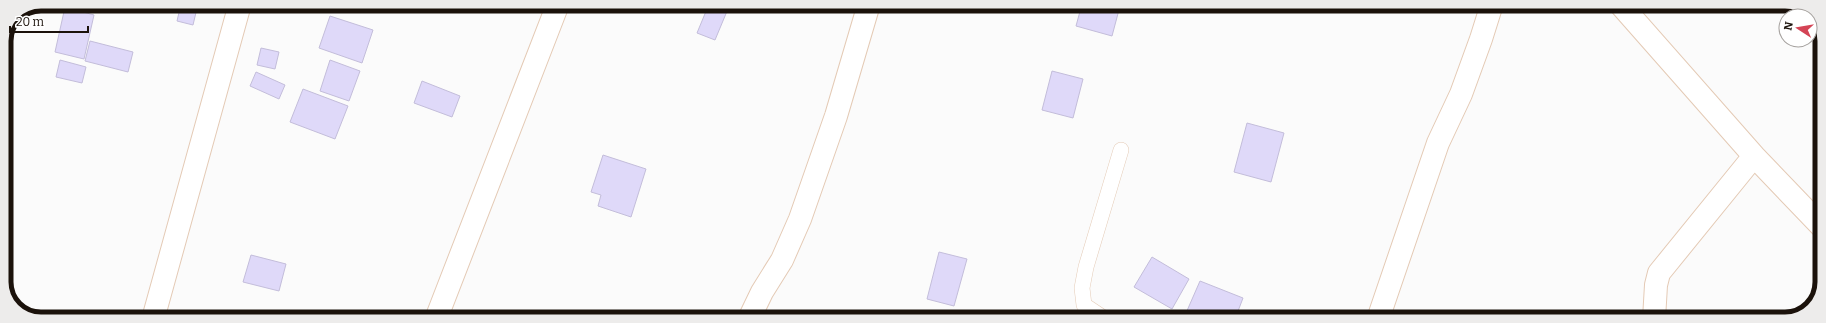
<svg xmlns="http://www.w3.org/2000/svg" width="1826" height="323" font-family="Bitter,serif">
<rect width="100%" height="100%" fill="#fbfbfb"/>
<path fill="#dfd9f9" stroke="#c3bdda" d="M76 4H115L113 12Z
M181 4H198L193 25 177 21Z
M709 4H730L715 40 697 33Z
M1082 4H1111L1120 6 1112 36 1076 26Z
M65 7 94 15 84 59 55 52Z
M330 16 373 30 362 63 319 48Z
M90 41 133 52 128 72 85 61Z
M4 42H6L10 101 4 102Z
M261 48 279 52 275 69 257 65Z
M60 60 86 67 82 83 56 77Z
M330 60 360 71 349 101 320 91Z
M1052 71 1083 79 1073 118 1042 110Z
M256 72 285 85 279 99 250 86Z
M422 81 460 96 452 117 414 103Z
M303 89 348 106 335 139 290 122Z
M1247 123 1284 133 1271 182 1234 172Z
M603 155 646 169 631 217 598 206 601 195 591 192Z
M939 252 967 259 954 306 927 299Z
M251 255 286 264 279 291 243 282Z
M1152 257 1189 279 1172 309 1134 287Z
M1200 281 1243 298 1235 319H1201L1186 313Z"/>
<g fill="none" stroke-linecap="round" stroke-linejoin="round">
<g stroke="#e4cab5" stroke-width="16">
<path id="service" d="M1105 319 1084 305 1082 288 1086 267 1121 150"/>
</g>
<g stroke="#e4cab5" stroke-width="24">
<path id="minor" d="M1620 4 1754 156 1822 227
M153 319 240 4
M436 319 558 4
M749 319 762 292 782 260 800 219 836 116 869 4
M1378 319 1438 143 1461 94 1481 39 1492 4
M1654 319 1656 285 1659 273 1754 156"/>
</g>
<use href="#service" stroke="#fff" stroke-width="15"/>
<use href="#minor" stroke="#fff" stroke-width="22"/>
</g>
<path d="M0 0H1826V323H0ZM41 11H1785A30 30 0 0 1 1815 41V282A30 30 0 0 1 1785 312H41A30 30 0 0 1 11 282V41A30 30 0 0 1 41 11Z" fill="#edeceb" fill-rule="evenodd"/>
<path fill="none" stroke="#1b120b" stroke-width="5" d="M41 11H1785A30 30 0 0 1 1815 41V282A30 30 0 0 1 1785 312H41A30 30 0 0 1 11 282V41A30 30 0 0 1 41 11Z"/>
<g transform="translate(1798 28) rotate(282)"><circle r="19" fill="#ffffff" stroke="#a4a09d"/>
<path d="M0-3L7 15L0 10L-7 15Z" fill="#d44455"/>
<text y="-6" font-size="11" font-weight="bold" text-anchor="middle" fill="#1b120b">N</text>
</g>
<path d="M10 26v6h78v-6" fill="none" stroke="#1b120b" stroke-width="2"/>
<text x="16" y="26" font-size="12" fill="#1b120b" stroke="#ffffff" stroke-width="3" paint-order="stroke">20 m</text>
</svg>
